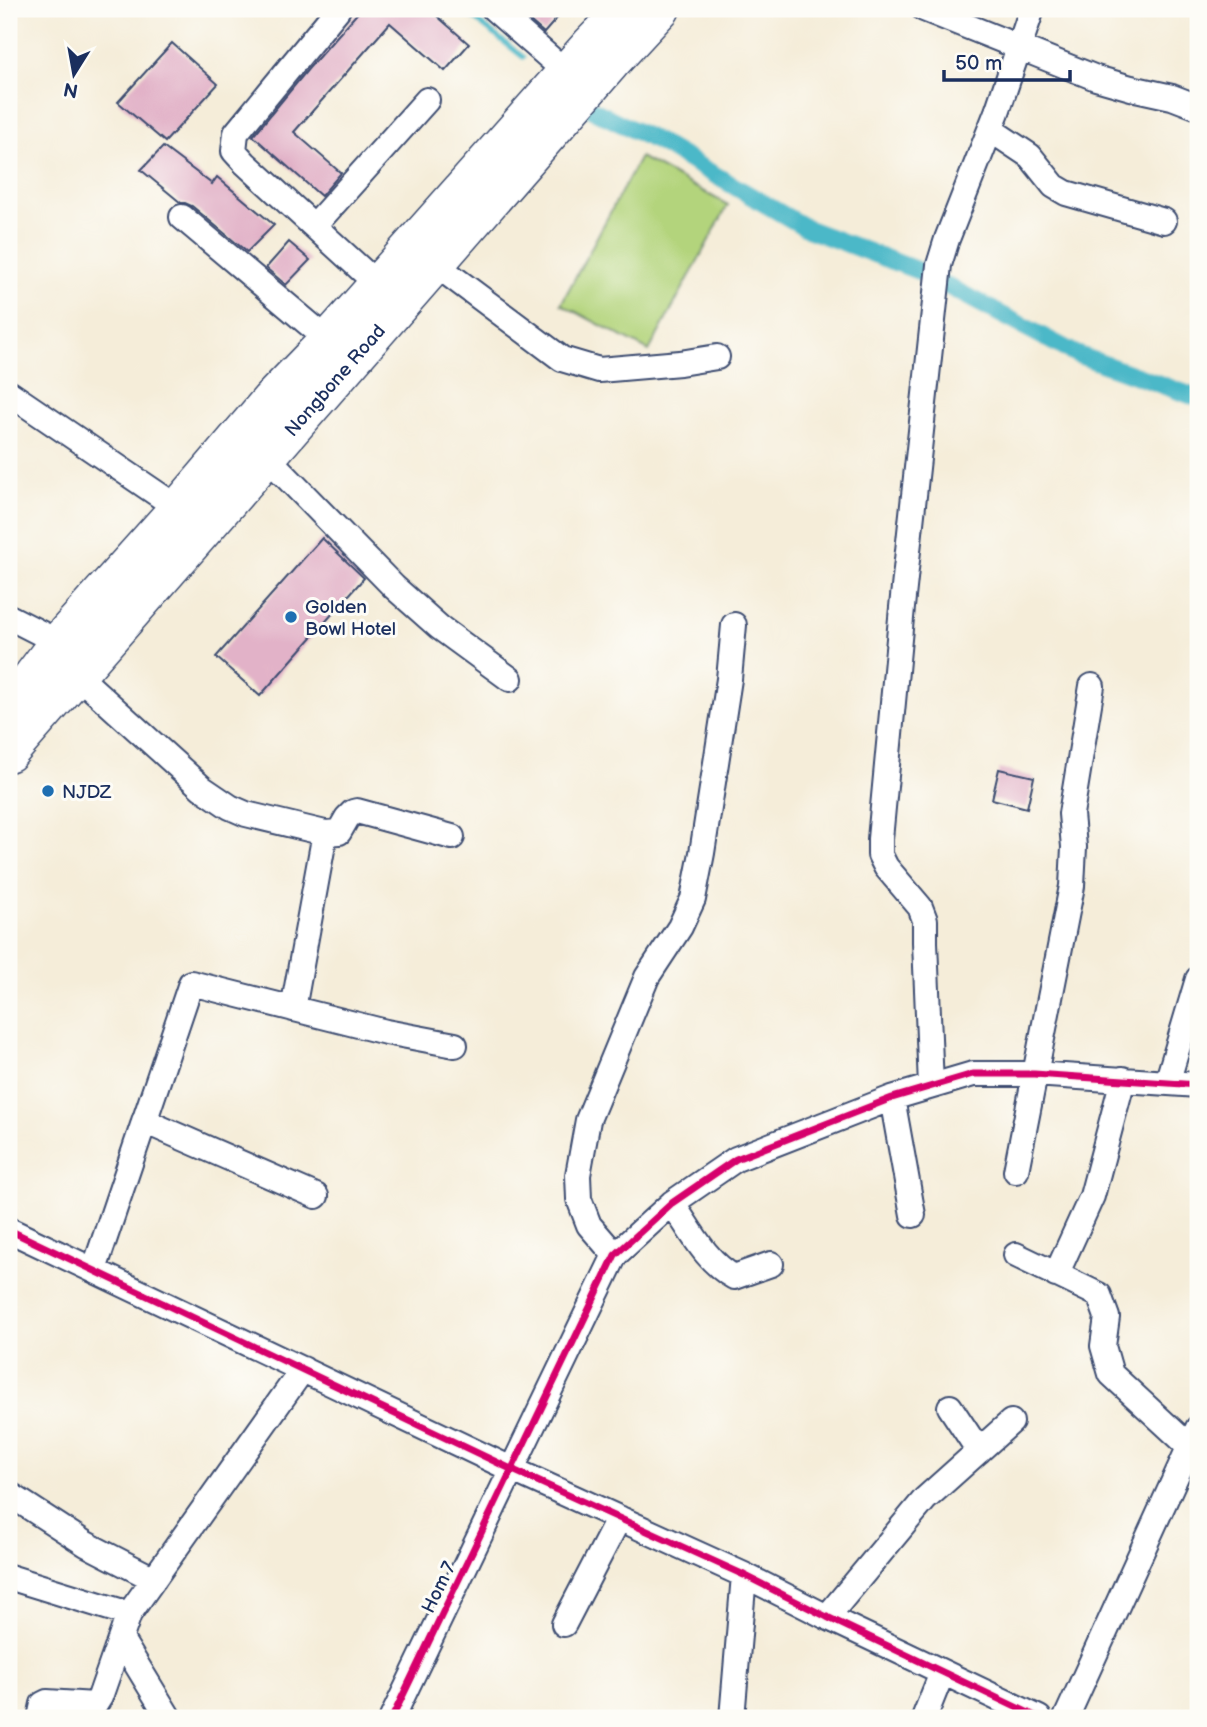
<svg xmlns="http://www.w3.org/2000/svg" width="1207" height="1727" font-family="'Balsamiq Sans',sans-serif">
<rect width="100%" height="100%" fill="#fdfcf7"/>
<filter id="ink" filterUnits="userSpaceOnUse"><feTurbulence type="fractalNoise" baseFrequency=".0143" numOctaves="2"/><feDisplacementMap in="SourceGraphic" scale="14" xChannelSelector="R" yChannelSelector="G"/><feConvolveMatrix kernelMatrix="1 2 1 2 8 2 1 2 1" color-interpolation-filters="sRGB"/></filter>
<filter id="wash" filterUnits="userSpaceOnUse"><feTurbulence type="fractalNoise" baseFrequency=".00686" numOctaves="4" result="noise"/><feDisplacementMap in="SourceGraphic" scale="28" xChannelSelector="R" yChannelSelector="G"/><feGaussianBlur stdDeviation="1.57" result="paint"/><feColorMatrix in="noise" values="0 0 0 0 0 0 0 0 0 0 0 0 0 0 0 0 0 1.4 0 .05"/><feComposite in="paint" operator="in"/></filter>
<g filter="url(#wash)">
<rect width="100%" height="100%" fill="#f5edd9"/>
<path fill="#b3d47c" stroke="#67826d" stroke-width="2" d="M640 157 728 205 649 351 561 304Z"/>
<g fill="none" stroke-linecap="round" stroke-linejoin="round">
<path stroke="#4cb8c8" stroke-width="5" d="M462 9 523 57"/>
<path stroke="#4cb8c8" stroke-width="18" d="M587 107 658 142 808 229 919 271 1076 354 1198 398"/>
</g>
<g id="blocks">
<path fill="#e2b2c8" d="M361 9H429L469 44 445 71 390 23 294 132 341 173 321 196 253 136 309 68Z
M516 9H565L544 33Z
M172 43 218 84 165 142 118 102Z
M163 147 212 184 217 177 274 225 247 252 192 206 185 203H181L141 170Z
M289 242 310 260 286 285 266 268Z
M322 538 364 578 260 696 216 657Z
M999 769 1034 777 1027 808 992 799Z"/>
</g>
</g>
<g filter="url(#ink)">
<use href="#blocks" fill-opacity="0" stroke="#3c4c70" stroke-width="2"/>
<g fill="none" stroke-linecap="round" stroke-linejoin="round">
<g stroke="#3c4c70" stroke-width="28">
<path id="minor" d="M338 9 236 133 234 151 245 163 377 284
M494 9 566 72
M924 9 1096 78 1131 88 1172 97 1198 107
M991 130 1030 156 1054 186 1066 193 1164 221
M182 217 328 340
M314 226 427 100
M435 264 562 359 599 370 680 363 717 357
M9 393 178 508
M267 457 394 587 439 627 510 679
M9 617 58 642
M77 675 202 788 230 807 246 814 325 833 339 832 347 818 353 812 357 811 452 837
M293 1009 325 833
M1167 1083 1198 979
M931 1086 925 942V920L920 907 886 867 880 855V839L903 597 939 265 947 239 997 112 1032 9
M892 1098 913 1215
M144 1121 316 1196
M1016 1171 1072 886 1074 847 1071 814 1092 686
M672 1203C690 1229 705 1261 734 1277L771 1264
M9 1230 513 1470 744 1575 827 1617 1039 1718
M615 1255 589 1225 579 1199 578 1175 588 1120 647 977 680 927 693 899 702 853 729 679 734 625
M1016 1255 1099 1295 1107 1317 1103 1346 1111 1374 1190 1447
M94 1270 191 983 386 1032 455 1045
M1056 1275 1092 1196 1123 1079
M950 1407 979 1451
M9 1494 86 1544 154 1579
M9 1577 129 1614
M827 1617 925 1499 1011 1422
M564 1624 619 1518
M121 1639 169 1718
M40 1718 43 1704 47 1702 95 1705 100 1697 129 1614 303 1369
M392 1718 615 1255 672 1203 736 1159 892 1098 973 1074H1034L1198 1085
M732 1718 744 1575
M924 1718 942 1673
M1066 1718 1198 1428"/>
</g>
<g stroke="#3c4c70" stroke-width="40">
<g id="highway">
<path d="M9 707 58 642 178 508 270 400 328 340 590 45 625 9"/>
<path id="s1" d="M9 753 611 63 661 9"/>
</g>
</g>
<use href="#minor" stroke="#fff" stroke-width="24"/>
<use href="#highway" stroke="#fff" stroke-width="37"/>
<g stroke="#fdfcf7" stroke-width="11">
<path id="cycleway" d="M9 1230 513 1470 744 1575 827 1617 1039 1718
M392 1718 615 1255 672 1203 736 1159 892 1098 973 1074H1034L1198 1085"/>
</g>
<use href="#cycleway" stroke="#d6006c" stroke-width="7"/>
</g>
</g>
<g fill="#1f6fb2" stroke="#fdfcf7" stroke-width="2.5">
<circle cx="291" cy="617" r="7"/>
<circle cx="48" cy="791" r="7"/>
</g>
<g text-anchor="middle" stroke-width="6" stroke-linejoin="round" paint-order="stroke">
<g font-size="19" fill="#1b2f5e" stroke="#fdfcf7">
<text dy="7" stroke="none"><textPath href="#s1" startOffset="495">Nongbone Road</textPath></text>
<text transform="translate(438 1587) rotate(-64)" y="7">Hom 7</text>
</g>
<g font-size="19" fill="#1b2f5e" stroke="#fdfcf7" text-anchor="start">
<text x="305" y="613">Golden<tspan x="305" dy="22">Bowl Hotel</tspan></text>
<text x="62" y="798">NJDZ</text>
</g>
</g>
<rect width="1207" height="1727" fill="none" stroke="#fdfcf7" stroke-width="35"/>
<g transform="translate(74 74) rotate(191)" stroke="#fdfcf7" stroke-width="5" paint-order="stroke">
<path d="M0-5L12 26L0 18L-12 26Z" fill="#1b2f5e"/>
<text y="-10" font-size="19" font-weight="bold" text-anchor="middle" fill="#1b2f5e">N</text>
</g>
<path d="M944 70v10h126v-10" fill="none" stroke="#1b2f5e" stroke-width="3.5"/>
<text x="955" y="70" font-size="21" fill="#1b2f5e" stroke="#fdfcf7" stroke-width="5" paint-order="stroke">50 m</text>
</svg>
